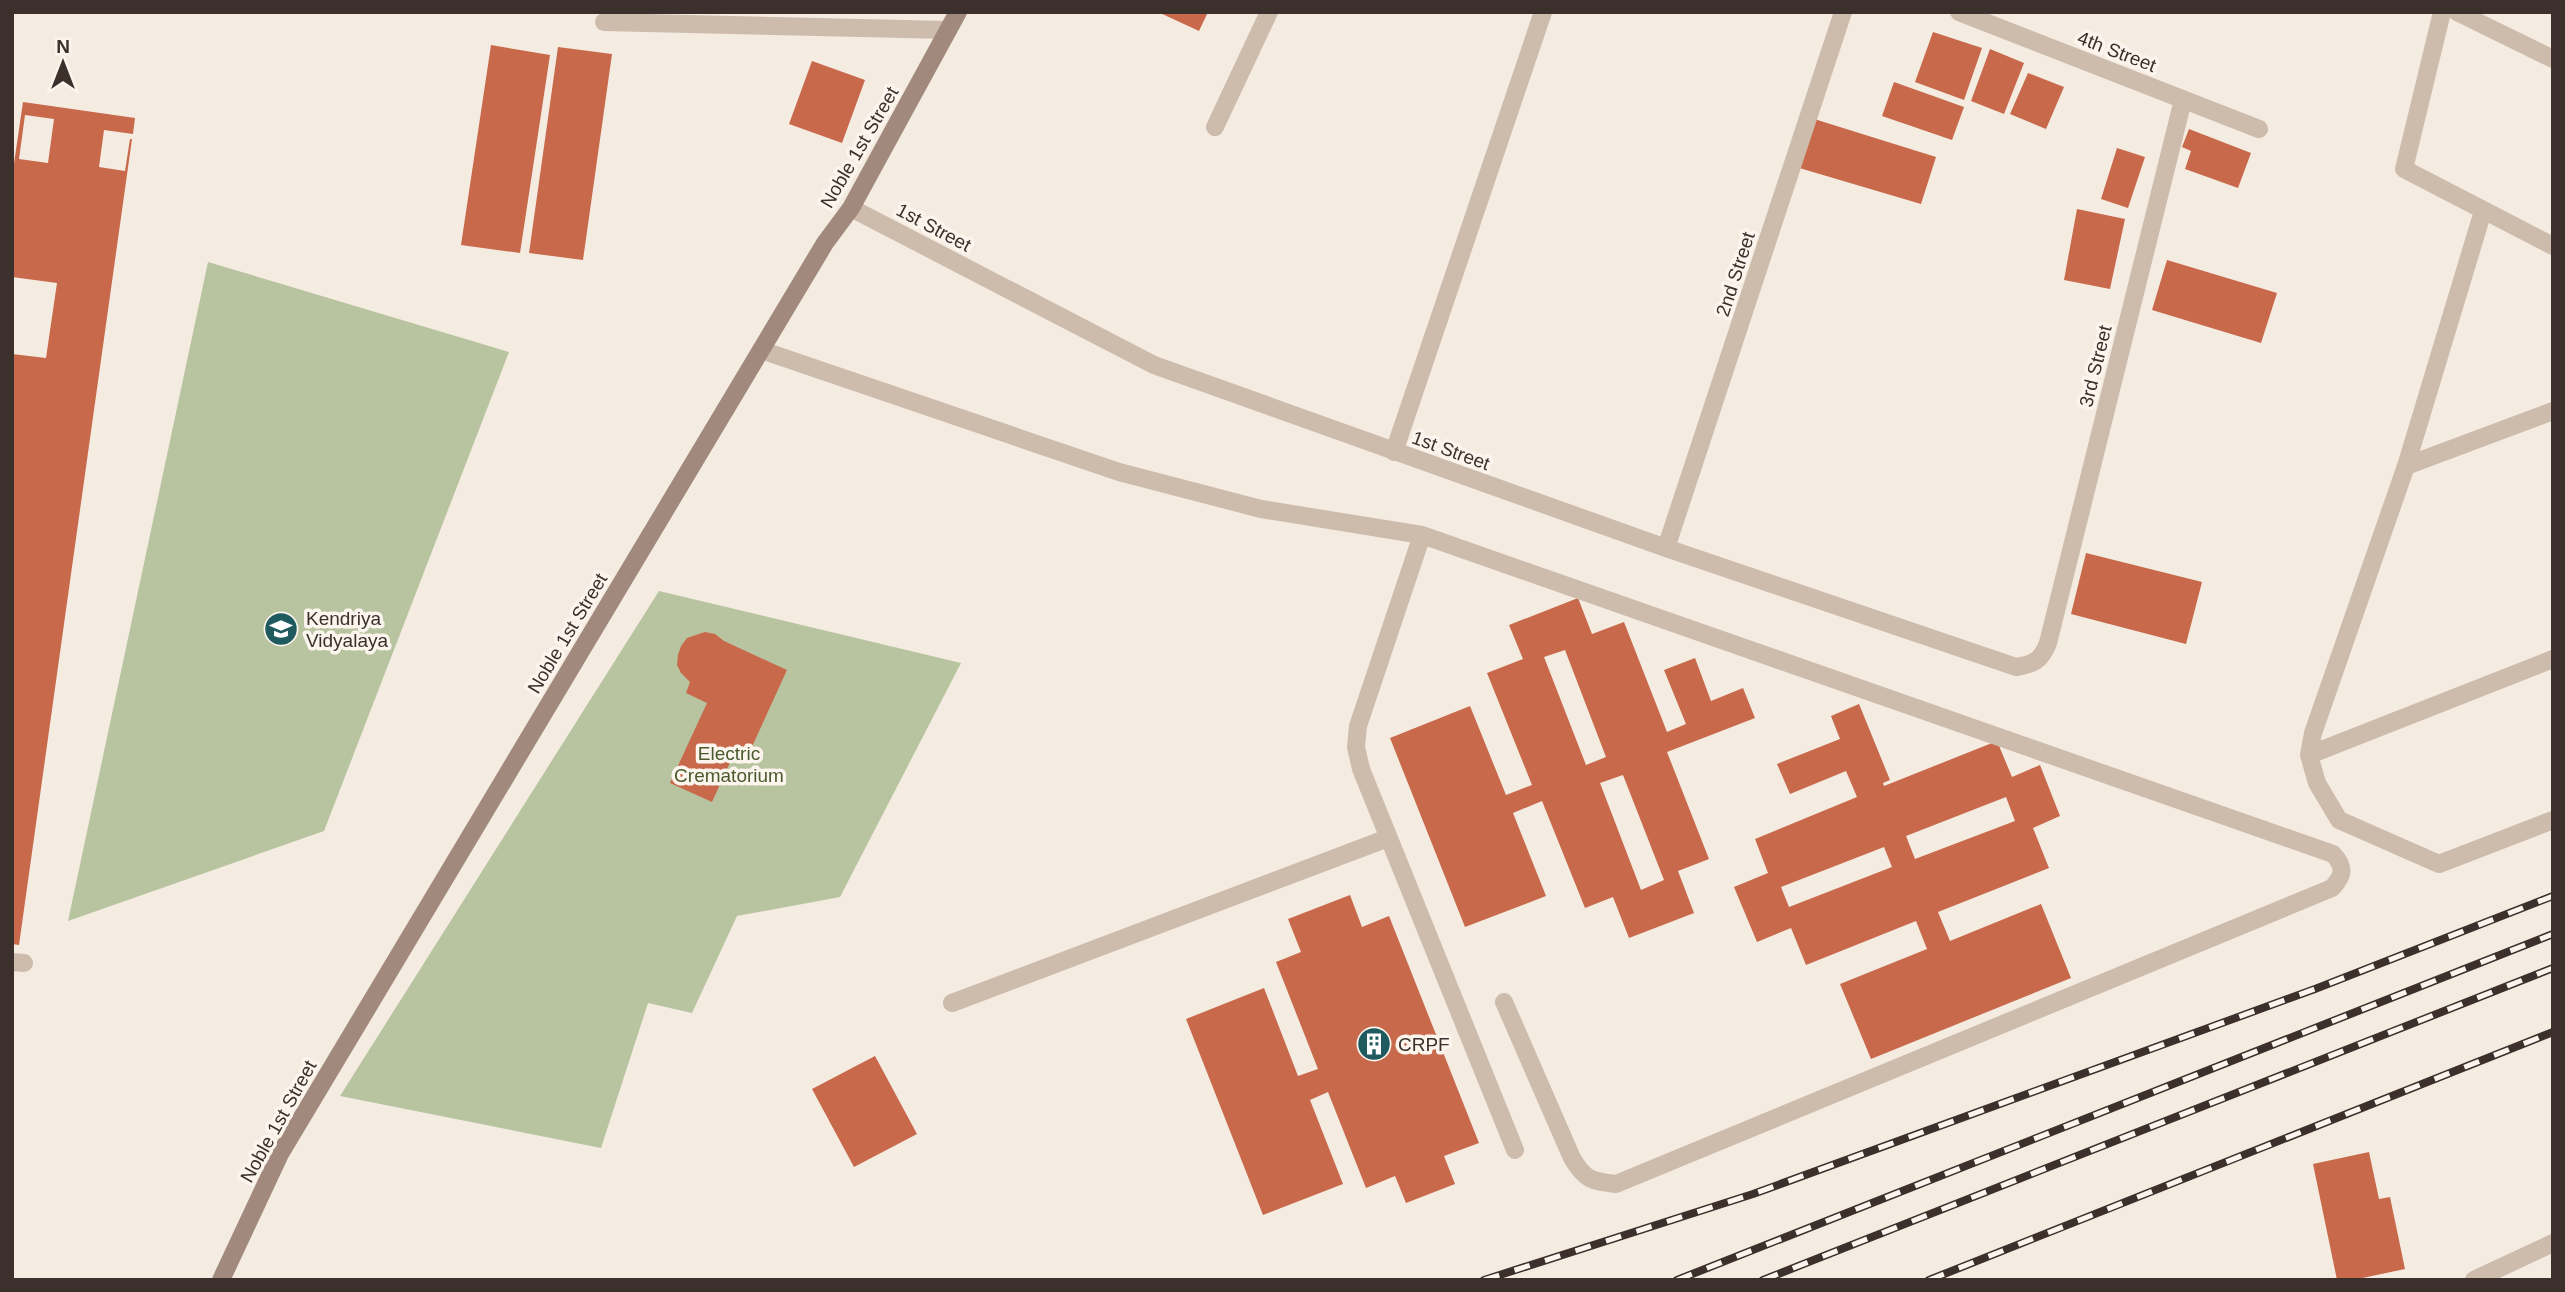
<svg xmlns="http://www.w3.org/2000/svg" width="2565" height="1292" font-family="Arial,sans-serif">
<rect width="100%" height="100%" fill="#f4ebe1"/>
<path fill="#b8c4a0" d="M208 262 509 352 324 831 68 921Z
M659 591 961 663 840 897 737 916 692 1013 648 1003 601 1148 340 1096Z"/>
<path fill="#c8694b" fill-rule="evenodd" d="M1158 12H1208L1199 31Z
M1933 32 1982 48 1964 100 1915 82Z
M491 45 550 55 520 253 461 245Z
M558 47 612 54 583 260 529 253Z
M1990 49 2024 63 2004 114 1971 101Z
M812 61 865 80 842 143 789 124Z
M2028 73 2064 87 2046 129 2010 114Z
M1894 82 1964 107 1952 140 1882 116Z
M23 102 135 118 133 134 104 130 99 167 125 171 130 139H132L19 945 12 944V354L46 358 57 283 12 277V177ZM25 115 54 119 48 163 19 159Z
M1811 118 1936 157 1921 204 1796 167Z
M2189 129 2251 153 2238 188 2185 169 2191 151 2182 147Z
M2117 148 2145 157 2128 208 2101 199Z
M2077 209 2125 219 2110 289 2064 280Z
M2167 260 2277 293 2261 343 2152 310Z
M2086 553 2202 582 2186 644 2071 614Z
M1578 598 1592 634 1624 622 1667 732 1686 724 1664 670 1695 658 1711 701 1743 688 1755 718 1667 752 1709 859 1678 871 1694 913 1629 938 1613 897 1585 908 1542 801 1513 813 1546 896 1465 927 1390 738 1470 706 1506 795 1532 785 1487 673 1523 659 1509 625ZM1565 650 1606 757 1586 765 1544 657ZM1623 775 1664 880 1641 890 1600 783Z
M705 632 715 634 724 641 787 670 745 762 733 756 712 802 670 783 707 703 686 693 690 682 681 673 677 665 678 655 681 646 687 638Z
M1859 704 1890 780 1883 783 1884 786 1997 741 2012 777 2040 765 2060 816 2033 828 2049 868 1938 912 1950 941 2041 904 2071 978 1871 1059 1840 984 1927 949 1916 921 1806 965 1791 928 1757 942 1734 887 1768 873 1755 839 1857 797 1846 771 1790 794 1777 764 1840 739 1831 716ZM2006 797 2015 821 1915 859 1906 836ZM1884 847 1892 867 1789 907 1781 887Z
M1350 895 1362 927 1389 916 1479 1143 1444 1156 1455 1184 1406 1203 1395 1176 1366 1188 1328 1092 1310 1100 1343 1184 1263 1215 1186 1019 1264 988 1298 1076 1318 1069 1276 962 1301 952 1288 919Z
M875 1056 917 1134 854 1167 812 1089Z
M2369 1152 2379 1199 2390 1197 2405 1269 2353 1280H2337L2313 1164Z"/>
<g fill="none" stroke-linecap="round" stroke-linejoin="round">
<path stroke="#cdbbac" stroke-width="18" d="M1215 127 1269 12
M761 350 1119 472 1261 509 1422 535 2333 854C2345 867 2344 875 2332 888L1616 1184C1591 1181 1585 1180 1572 1158L1504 1002
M1422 535 1358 726 1356 747 1361 769 1515 1150
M12 962 24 963
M952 1003 1388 838"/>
<path stroke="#cdbbac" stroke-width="18" d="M1959 12 2259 129
M2442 12 2404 169 2553 246
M2457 12 2553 59
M604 22 948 30
M851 208 1154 365 1666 548 2016 667C2034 664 2041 661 2048 643L2183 100
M2483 211 2406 466 2313 733 2309 755 2317 783 2339 820 2439 864 2553 820
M1394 452 1543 12
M2406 466 2553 411
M1666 548 1843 12
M2309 755 2553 659
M2474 1280 2553 1243"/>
<path stroke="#a18a7d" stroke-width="18" d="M221 1280 280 1154 825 243 851 208 958 12"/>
<g stroke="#3b302b" stroke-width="8">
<path id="rail" d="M1484 1280 1753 1194 2315 989 2553 896
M1677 1280 2553 934
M1763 1280 2553 968
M1929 1280 2553 1032"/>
</g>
<use href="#rail" stroke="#fbf5ee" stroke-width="5" stroke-dasharray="16" stroke-linecap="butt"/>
</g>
<defs>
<g id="school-disc" transform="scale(1.75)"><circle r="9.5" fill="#1f5a5e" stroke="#fbf5ee"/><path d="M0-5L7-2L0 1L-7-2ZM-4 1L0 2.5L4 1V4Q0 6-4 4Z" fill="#fff"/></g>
<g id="building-disc" transform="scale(1.75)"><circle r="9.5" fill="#1f5a5e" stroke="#fbf5ee"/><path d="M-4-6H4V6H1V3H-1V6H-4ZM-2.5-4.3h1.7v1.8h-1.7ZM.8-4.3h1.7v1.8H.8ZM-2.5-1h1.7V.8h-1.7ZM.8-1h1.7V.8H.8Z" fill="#fff"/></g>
</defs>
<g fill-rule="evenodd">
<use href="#school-disc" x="281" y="629"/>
<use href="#building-disc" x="1374" y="1044"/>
</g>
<g text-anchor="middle" stroke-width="7" stroke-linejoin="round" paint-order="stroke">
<g font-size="19" fill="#3b302b" stroke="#fbf5ee">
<text transform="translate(2117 51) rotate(21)" y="7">4th Street</text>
<text transform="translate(859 147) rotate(-60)" y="7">Noble 1st Street</text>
<text transform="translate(934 227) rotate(28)" y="7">1st Street</text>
<text transform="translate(1735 274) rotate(-72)" y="7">2nd Street</text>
<text transform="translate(2095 366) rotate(-76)" y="7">3rd Street</text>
<text transform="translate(1451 450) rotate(20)" y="7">1st Street</text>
<text transform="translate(567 633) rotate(-59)" y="7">Noble 1st Street</text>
<text transform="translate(278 1121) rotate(-61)" y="7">Noble 1st Street</text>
</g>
<g font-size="19" fill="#3b302b" stroke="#fbf5ee" text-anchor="start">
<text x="306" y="625">Kendriya<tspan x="306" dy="22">Vidyalaya</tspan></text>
<text x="1398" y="1051">CRPF</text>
</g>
<g font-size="19" fill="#4a5a2e" stroke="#fbf5ee">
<text x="729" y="760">Electric<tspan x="729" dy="22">Crematorium</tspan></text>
</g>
</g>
<rect width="2565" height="1292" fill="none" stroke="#3b302b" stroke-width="28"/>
<g transform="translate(63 63)" stroke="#fbf5ee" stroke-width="5" paint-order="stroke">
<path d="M0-5L12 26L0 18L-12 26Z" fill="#3b302b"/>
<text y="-10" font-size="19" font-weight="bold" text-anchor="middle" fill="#3b302b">N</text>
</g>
</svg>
